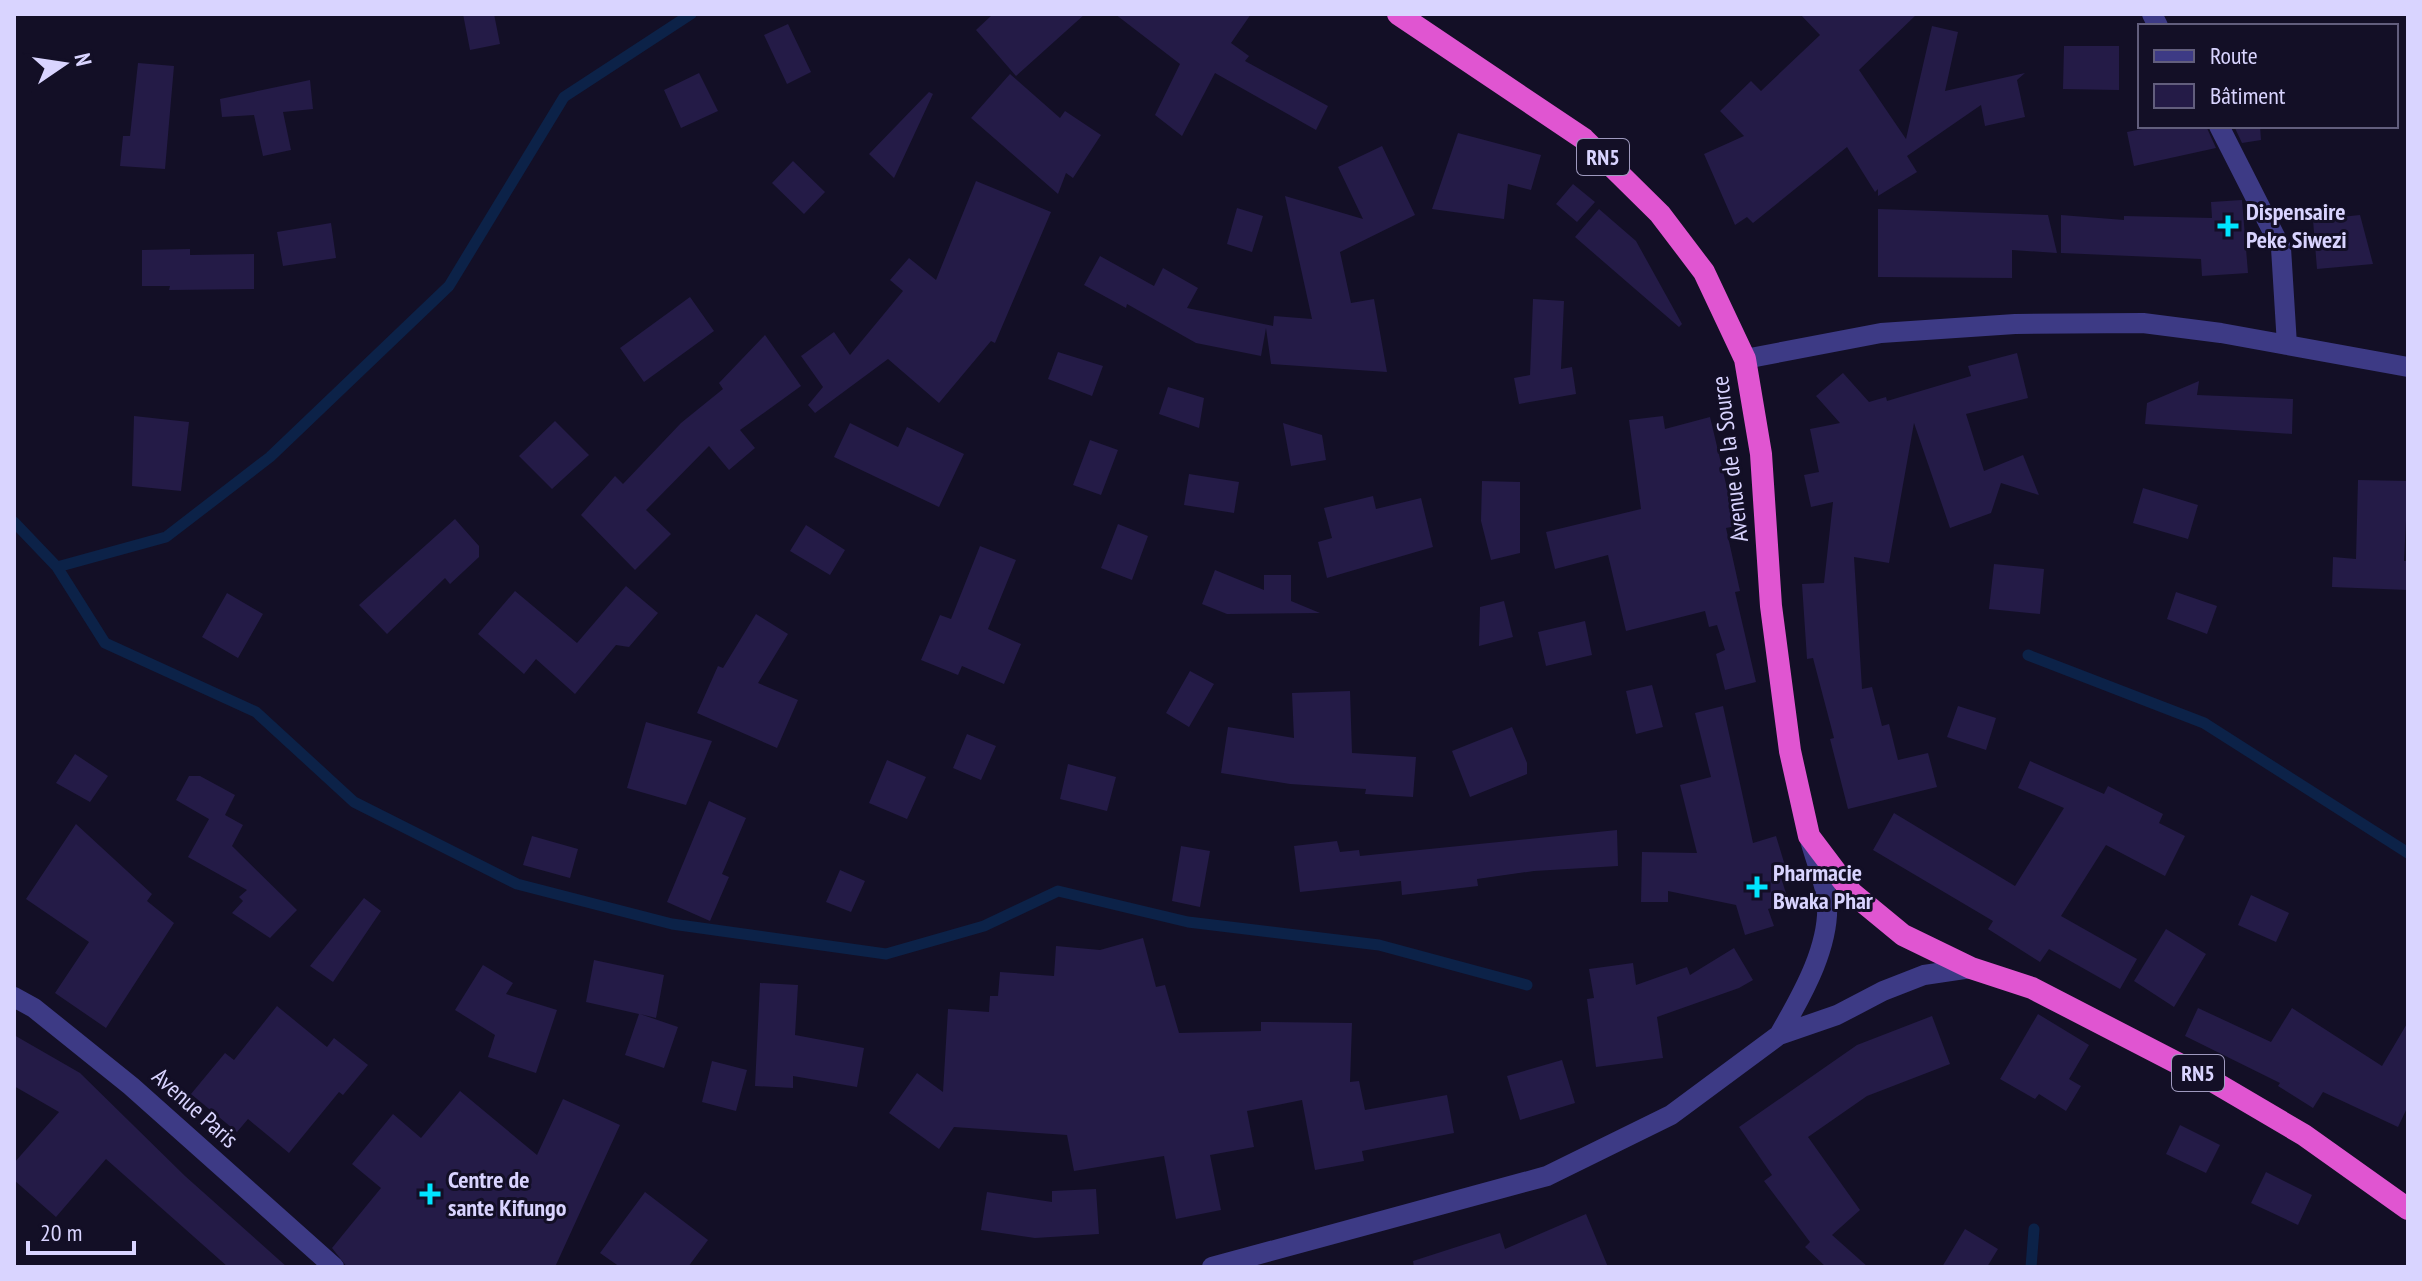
<svg xmlns="http://www.w3.org/2000/svg" width="2422" height="1281" font-family="'PT Sans Narrow',sans-serif">
<rect width="100%" height="100%" fill="#130f26"/>
<g fill="none" stroke-linecap="round" stroke-linejoin="round">
<path stroke="#0c2248" stroke-width="11" d="M14 522 57 567 105 643 256 712 354 802 517 884 672 924 886 954 984 926 1058 891 1188 922 1379 945 1527 985
M57 567 166 537 270 457 449 286 564 97 691 14
M2028 655 2204 723 2408 853
M2031 1267 2034 1229"/>
</g>
<path fill="#241b47" d="M463 14H494L500 44 470 50Z
M993 14H1085L1016 76 976 30Z
M1115 14H1251L1231 43 1249 56 1245 61 1328 106 1316 130 1215 73 1182 136 1155 115 1180 64Z
M1800 14H1917L1859 70 1906 139 1932 26 1958 32 1945 91 2025 73 2017 80 2025 117 1985 126 1981 105 1907 156 1917 172 1878 196V189L1875 192 1847 147 1753 223 1747 217 1735 225 1704 154 1744 136 1720 111 1751 81 1761 91 1820 35Z
M788 24 811 72 787 84 764 35Z
M2064 46H2119V90L2063 89Z
M138 63 174 66 165 169 120 166 123 136H130Z
M699 73 718 111 681 128 664 90Z
M1010 74 1060 118 1065 111 1101 135 1073 178 1066 173 1058 194 971 118Z
M310 80 313 109 283 112 291 150 263 156 254 115 222 117 220 99Z
M929 92 933 94 894 178 869 154Z
M2158 126H2206L2216 148 2134 166 2127 132Z
M2234 126H2260L2261 140 2242 143Z
M1458 133 1541 155 1531 190 1508 184 1504 219 1432 209Z
M1382 146 1415 215 1340 252 1351 303 1374 299 1387 372 1271 364 1266 328 1261 356 1196 343 1127 304 1126 308 1084 285 1100 256 1154 286 1163 268 1198 288 1187 308 1273 326 1274 316 1312 319 1285 196 1363 219 1338 167Z
M793 161 825 192 804 214 772 183Z
M976 181 1051 212 995 343 991 341 939 403 888 359 815 413 808 405 823 387 801 356 834 332 850 355 903 291 890 280 909 258 936 280Z
M1573 184 1595 202 1577 222 1556 204Z
M2242 200 2248 273 2202 276 2201 259 2061 253V215L2124 220V216L2212 218 2211 202Z
M1237 208 1263 216 1252 252 1227 244Z
M1599 209 1636 241 1682 324 1679 327 1575 237Z
M1878 209 2048 215 2057 253 2012 250V278L1878 277Z
M2360 215 2373 264 2317 269 2313 220Z
M331 223 336 258 283 266 277 232Z
M190 249V255L254 254V289L169 290 170 286H142V250Z
M690 297 714 331 644 382 620 348Z
M1533 299 1564 301 1561 369 1572 367 1576 394 1519 404 1514 378 1530 375Z
M765 335 801 386 740 430 755 448 729 470 709 446 646 510 671 534 635 570 581 515 615 476 623 484 681 423 723 389 719 383Z
M1058 352 1103 366 1092 396 1048 379Z
M2017 353 2028 398 1966 414 1984 471 2023 455 2039 495 2001 483 1991 513 1950 528 1914 423 1889 563 1854 557 1862 689 1872 687 1882 726 1889 724 1898 760 1928 753 1937 787 1848 809 1830 739 1834 738 1813 658 1807 659 1802 584 1824 583 1833 502 1811 507 1804 475 1819 472 1810 429 1840 423 1816 396 1843 373 1869 402 1886 397 1887 401 1971 376 1968 366Z
M2199 381 2197 395 2293 399 2292 434 2145 424 2147 403Z
M1168 387 1204 398 1199 428 1159 414Z
M134 416 189 422 181 491 132 486Z
M1663 416 1665 429 1710 417 1736 526 1726 528 1740 591 1735 592 1756 682 1725 690 1716 654 1725 650 1717 625 1709 627 1705 611 1626 631 1608 555 1555 569 1546 532 1641 509 1629 420Z
M555 421 589 455 552 489 519 456Z
M850 423 898 447 907 427 964 454 939 507 834 457Z
M1283 423 1322 435 1326 460 1291 466Z
M1090 440 1118 450 1101 495 1073 485Z
M1189 474 1239 482 1234 513 1184 505Z
M2358 480 2408 481 2404 561H2408V590L2332 587 2333 557 2356 559Z
M1482 481 1520 482V553L1491 560 1481 521Z
M2143 488 2198 505 2188 539 2133 523Z
M1373 496 1376 509 1421 498 1433 547 1327 578 1318 542 1332 538 1324 508Z
M455 519 479 546V557L450 584 445 578 387 634 359 605Z
M1118 524 1148 536 1132 580 1101 568Z
M806 525 845 550 830 575 790 551Z
M980 546 1016 560 988 629 1021 644 1004 684 962 666 958 675 921 660 940 615 951 619Z
M1994 564 2044 569 2040 614 1989 609Z
M1215 570 1264 590V575H1291V601L1320 613 1227 614 1202 604Z
M626 586 658 613 629 647 616 645 575 694 536 659 524 674 478 634 515 591 577 643Z
M2176 592 2217 606 2207 634 2167 619Z
M227 593 263 614 238 658 202 637Z
M1504 601 1513 637 1479 646 1480 607Z
M756 614 788 634 758 683 798 700 777 748 697 713 718 666 723 668Z
M1585 621 1592 655 1546 666 1538 632Z
M1190 671 1214 684 1189 727 1166 713Z
M1652 685 1663 727 1636 734 1626 691Z
M1350 691 1352 753 1416 757 1413 797 1365 794 1366 789 1290 784 1221 773 1228 727 1294 738 1292 693Z
M1723 706 1753 843 1776 836 1786 869 1779 871 1789 903 1768 909 1774 926 1745 935 1736 905 1668 891V902H1641L1642 852 1697 853 1680 785 1711 777 1695 713Z
M1958 706 1996 718 1986 750 1947 737Z
M646 722 712 741 686 805 627 788Z
M1512 727 1527 763V774L1470 797 1452 751Z
M967 734 996 746 981 780 953 768Z
M75 754 108 776 90 802 56 783Z
M887 760 926 777 907 819 869 803Z
M2030 761 2104 794 2108 786 2163 814 2159 823 2185 836 2165 876 2106 845 2061 916 2137 959 2120 989 2049 949 2040 962 1988 929 1993 921 1873 850 1894 813 2015 886 2064 808 2018 788Z
M1068 764 1116 777 1107 811 1060 799Z
M189 776H200L235 795 225 815 243 825 232 846 297 910 270 938 232 913 243 901 239 897 247 890 188 857 209 819 176 800Z
M709 801 746 818 722 874 729 877 710 921 667 902Z
M76 824 152 894 147 901 174 923 106 1028 55 993 89 942 26 899Z
M1617 830 1618 866 1534 871 1477 879 1478 886 1402 895 1401 881 1300 892 1294 846 1337 841 1340 852 1359 850 1360 856Z
M532 836 578 849 570 878 523 865Z
M1181 846 1210 851 1200 907 1172 901Z
M840 870 865 881 851 912 826 902Z
M2251 895 2289 913 2276 942 2238 925Z
M364 898 381 911 333 982 310 966Z
M2166 929 2206 954 2174 1007 2134 981Z
M1143 938 1156 987 1165 985 1179 1033 1261 1031V1022L1352 1023 1350 1082 1359 1081 1365 1110 1447 1095 1454 1133 1362 1151 1364 1161 1315 1170 1302 1100 1247 1111 1254 1147 1210 1155 1221 1210 1176 1219 1164 1156 1074 1171 1067 1135 954 1127 939 1149 889 1113 917 1073 943 1092 948 1009 989 1012 990 996H998L1000 972 1054 976 1056 946 1100 950Z
M1734 948 1753 980 1739 988 1657 1017 1663 1058 1596 1067 1587 999 1594 998 1589 969 1633 963 1636 985 1687 967 1690 975Z
M594 960 664 975 656 1018 640 1014 678 1027 664 1068 625 1055 639 1014 586 1002Z
M483 965 513 983 506 994 557 1010 536 1073 488 1057 495 1035 455 1010Z
M760 983 798 985 795 1035 864 1048 857 1087 793 1076V1088L755 1086Z
M277 1006 327 1047 334 1038 368 1065 343 1095 339 1092 289 1153 248 1119 237 1132 191 1094 225 1053 234 1060Z
M2198 1008 2271 1042 2292 1008 2382 1066 2408 1022V1106L2398 1127 2323 1092 2313 1108 2278 1086 2280 1083 2185 1036Z
M2038 1014 2089 1045 2069 1079 2081 1086 2066 1111 2039 1094 2035 1099 2000 1079Z
M1932 1016 1950 1064 1867 1096 1808 1137 1860 1210 1832 1235 1868 1267H1826L1805 1247 1810 1242 1764 1181 1772 1175 1739 1127 1857 1045Z
M14 1035 80 1073 185 1176 287 1267H228L106 1159 56 1217 14 1180V1163L59 1112 14 1086Z
M1562 1060 1575 1103 1520 1120 1507 1076Z
M712 1061 747 1070 736 1111 702 1102Z
M460 1091 537 1155 563 1099 620 1125 555 1267H347L332 1248 381 1188 352 1164 393 1114 421 1138Z
M2180 1125 2220 1145 2206 1173 2166 1154Z
M2266 1172 2312 1195 2298 1225 2251 1203Z
M1096 1189 1099 1234 1035 1238 981 1230 987 1192 1052 1202V1191Z
M645 1192 708 1240 688 1267H620L600 1253Z
M1586 1214 1608 1267H1414L1413 1261 1500 1233 1505 1249Z
M1965 1229 1998 1249 1987 1267H1942Z"/>
<g fill="none" stroke-linecap="round" stroke-linejoin="round">
<path stroke="#3d3a85" stroke-width="20" d="M2152 14 2158 26
M2219 126 2281 248 2287 345
M1745 359 1881 333 2015 324 2143 323 2221 333 2408 367
M14 997 34 1008 131 1086 334 1267
M1779 1035C1801 997 1834 941 1826 894 1822 876 1815 858 1810 840
M1212 1267 1547 1176 1671 1115 1779 1035 1837 1015 1883 991 1924 975 1971 968"/>
<path stroke="#e055d1" stroke-width="22" d="M1398 14 1584 139 1660 214 1704 272 1745 359 1761 454 1771 606 1790 751 1809 836 1852 893 1903 935 1971 968 2032 988 2214 1082 2304 1135 2408 1209"/>
</g>
<g fill="#00e5ff" stroke="#130f26" stroke-width="3">
<path d="M2224 214h8v8h8v8h-8v8h-8v-8h-8v-8h8z"/>
<path d="M1753 875h8v8h8v8h-8v8h-8v-8h-8v-8h8z"/>
<path d="M426 1182h8v8h8v8h-8v8h-8v-8h-8v-8h8z"/>
</g>
<g text-anchor="middle" stroke-width="6" stroke-linejoin="round" paint-order="stroke">
<g fill="#130f26" stroke="#9e99be" stroke-width="2">
<rect x="1577" y="139" width="52" height="36" rx="6"/>
<rect x="2172" y="1055" width="52" height="36" rx="6"/>
</g>
<g font-size="22" font-weight="bold" fill="#d9d4ff">
<text x="1603" y="165">RN5</text>
<text x="2198" y="1081">RN5</text>
</g>
<g font-size="24" font-weight="bold" fill="#d9d4ff" stroke="#130f26" text-anchor="start">
<text x="2246" y="220">Dispensaire<tspan x="2246" dy="28">Peke Siwezi</tspan></text>
<text x="1773" y="881">Pharmacie<tspan x="1773" dy="28">Bwaka Phar</tspan></text>
<text x="448" y="1188">Centre de<tspan x="448" dy="28">sante Kifungo</tspan></text>
</g>
<g font-size="24" fill="#d9d4ff" stroke="#130f26">
<text transform="translate(1730 459) rotate(-97)" y="8">Avenue de la Source</text>
<text transform="translate(195 1108) rotate(42)" y="8">Avenue Paris</text>
</g>
</g>
<rect width="2422" height="1281" fill="none" stroke="#d9d4ff" stroke-width="32"/>
<rect x="2138" y="24" width="260" height="104" fill="#130f26" stroke="#625e7d" stroke-width="2"/>
<rect x="2154" y="50" width="40" height="12" fill="#3d3a85" stroke="#625e7d" stroke-width="2"/>
<text x="2210" y="64" font-size="24" fill="#d9d4ff">Route</text>
<rect x="2154" y="84" width="40" height="24" fill="#241b47" stroke="#625e7d" stroke-width="2"/>
<text x="2210" y="104" font-size="24" fill="#d9d4ff">Bâtiment</text>
<g transform="translate(64 64) rotate(77)" stroke="#130f26" stroke-width="6" paint-order="stroke">
<path d="M0-6L14 30L0 20L-14 30Z" fill="#d9d4ff"/>
<text y="-12" font-size="22" font-weight="bold" text-anchor="middle" fill="#d9d4ff">N</text>
</g>
<path d="M28 1241v12h106v-12" fill="none" stroke="#d9d4ff" stroke-width="4"/>
<text x="40" y="1241" font-size="24" fill="#d9d4ff" stroke="#130f26" stroke-width="6" paint-order="stroke">20 m</text>
</svg>
